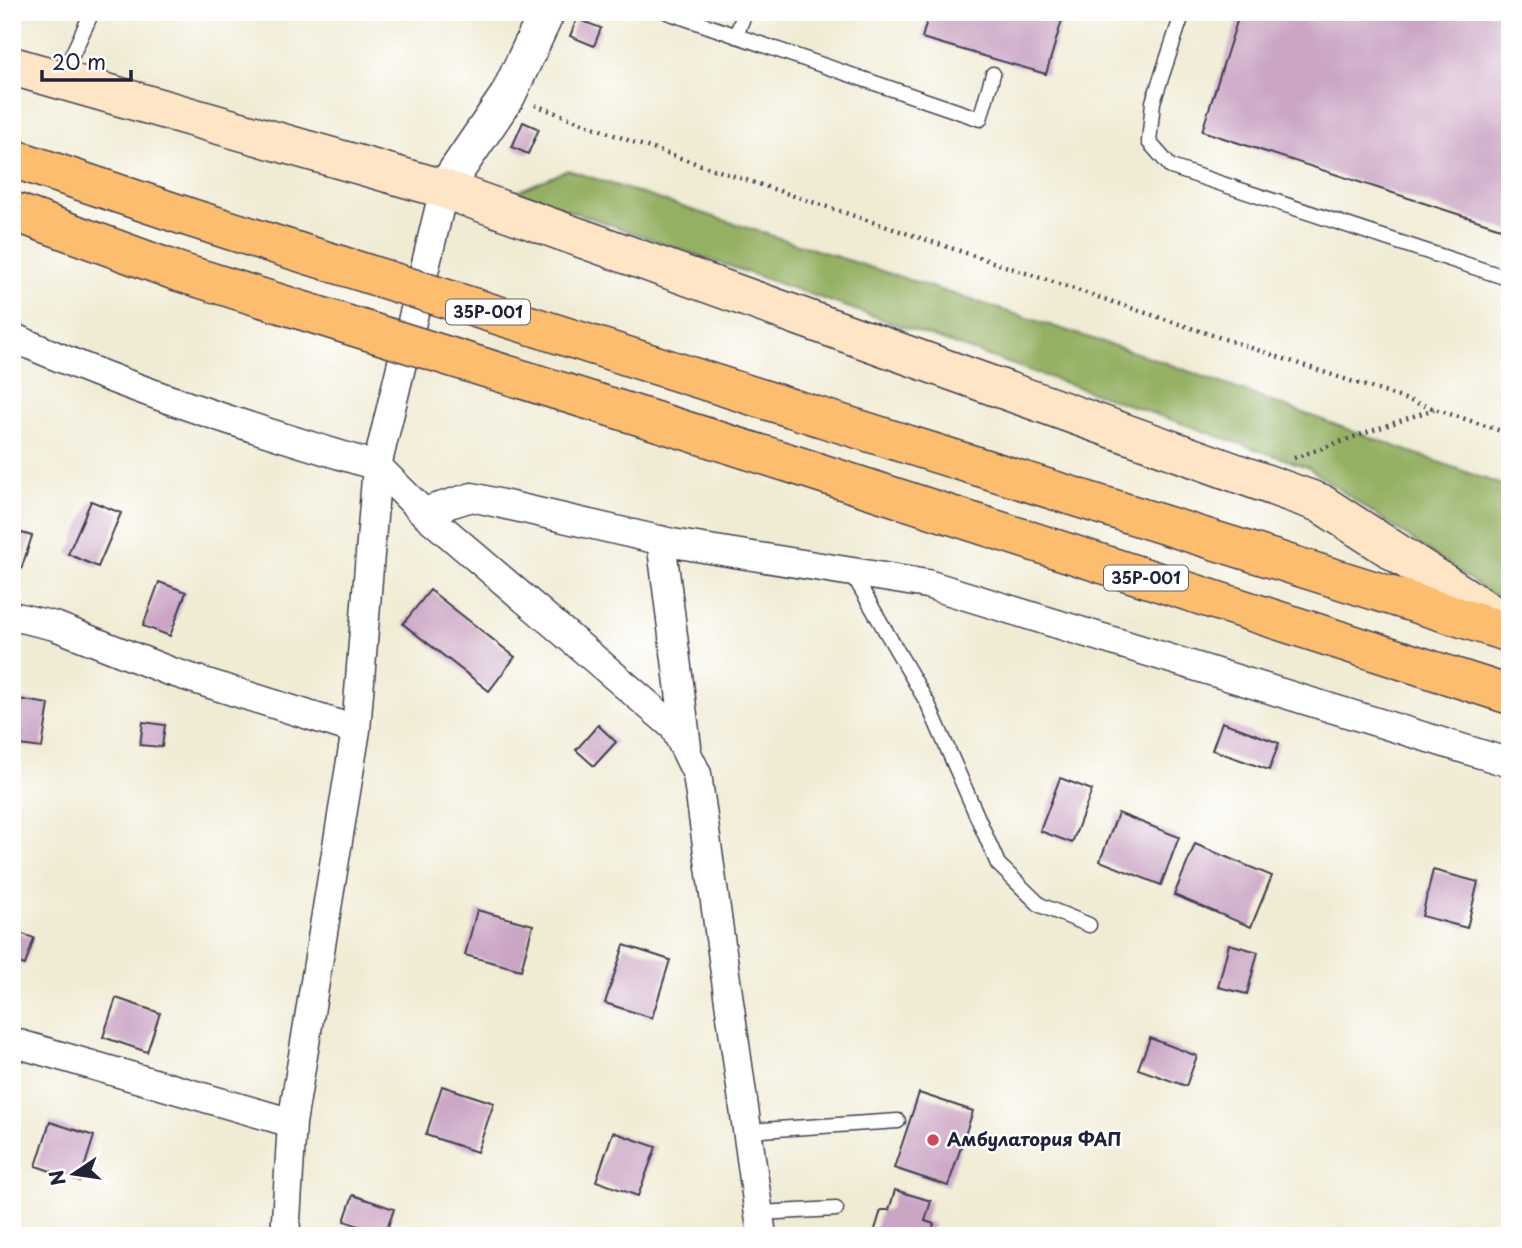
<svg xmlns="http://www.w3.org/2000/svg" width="1522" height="1248" font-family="'Playpen Sans',sans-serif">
<rect width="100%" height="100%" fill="#fff"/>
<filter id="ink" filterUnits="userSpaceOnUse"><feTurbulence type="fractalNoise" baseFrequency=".0143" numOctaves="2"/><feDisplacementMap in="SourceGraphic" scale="14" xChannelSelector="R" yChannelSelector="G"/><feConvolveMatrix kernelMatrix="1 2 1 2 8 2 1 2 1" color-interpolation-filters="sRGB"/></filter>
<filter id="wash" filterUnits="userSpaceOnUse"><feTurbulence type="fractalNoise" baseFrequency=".00686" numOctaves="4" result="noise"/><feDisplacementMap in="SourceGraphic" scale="28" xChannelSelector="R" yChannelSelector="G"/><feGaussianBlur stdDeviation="1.57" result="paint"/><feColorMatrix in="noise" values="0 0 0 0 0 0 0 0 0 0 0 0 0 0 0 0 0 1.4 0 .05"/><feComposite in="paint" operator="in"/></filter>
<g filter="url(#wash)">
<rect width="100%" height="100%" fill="#f0ebd3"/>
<path fill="#94b163" stroke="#5b6a4f" stroke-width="2" d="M568 170 1152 358 1510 488V600L1491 594 1307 467 516 192Z"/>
<g id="blocks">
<path fill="#cba5c4" d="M904 12H1034L1062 20 1046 74 922 38 927 20Z
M1240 12H1510V231L1202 131Z
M577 19 601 28 594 46 570 36Z
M523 122 539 129 528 154 512 147Z
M91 501 121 513 98 567 68 554Z
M12 530 32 536 16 585 12 584Z
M159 582 186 592 170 636 143 626Z
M430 590 515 657 489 691 403 624Z
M12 698 49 704 42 748 12 744Z
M143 722 165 725 162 747 140 745Z
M1222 722 1279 743 1269 770 1212 750Z
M598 725 616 742 594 766 576 750Z
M1060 778 1092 790 1072 843 1040 831Z
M1118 813 1179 837 1161 885 1100 861Z
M1195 844 1272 876 1251 927 1174 895Z
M1433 870 1478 882 1467 928 1422 916Z
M477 910 533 925 521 970 465 955Z
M17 932 34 938 25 965 12 961Z
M1229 944 1258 952 1247 994 1218 987Z
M624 945 670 960 652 1018 605 1003Z
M116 998 160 1013 147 1052 103 1037Z
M1150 1038 1197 1056 1186 1086 1138 1069Z
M442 1086 494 1103 477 1152 426 1135Z
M919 1093 973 1111 948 1186 894 1168Z
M50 1122 94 1136 80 1181 36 1166Z
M613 1132 656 1147 638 1196 596 1181Z
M895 1190 931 1201 925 1221 934 1224 930 1236H873L881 1210H889Z
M353 1195 394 1209 385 1235 344 1221Z
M12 1226 43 1235V1236H12Z"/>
</g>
</g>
<g filter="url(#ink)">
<use href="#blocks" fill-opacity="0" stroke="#414052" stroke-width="2"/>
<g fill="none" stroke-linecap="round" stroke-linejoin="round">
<g stroke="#414052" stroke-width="17">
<path id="service" d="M667 12 980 119 993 74
M1183 12 1153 102 1149 142 1171 167 1510 279
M736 36 745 12
M61 79 92 12
M852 573 928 704 998 864 1040 905 1089 925
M748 1131 898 1121
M759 1213 836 1209"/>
</g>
<g stroke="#414052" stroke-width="31">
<path id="minor" d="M444 189 377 466 423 512 674 727 697 774 762 1236
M12 337C130 390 253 429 377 466L356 730 292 1123 285 1236
M423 512 472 497 672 543 927 584 1510 763
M661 540 687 747
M12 616 55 626 169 671 356 730
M12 1042 292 1123"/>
</g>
<g stroke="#414052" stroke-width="38">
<path id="tertiary" d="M444 189 508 95 547 12"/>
</g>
<g stroke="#414052" stroke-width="41">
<path id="secondary" d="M12 66 444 189 1320 503 1510 626"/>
</g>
<g stroke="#414052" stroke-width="41">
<path id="primary" d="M12 158 185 216
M12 211 176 271
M791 408 1510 633
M783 461 1510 695"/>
</g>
<path stroke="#414052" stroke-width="4.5" stroke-dasharray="2 5" stroke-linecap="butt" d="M535 105 638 144 1510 434
M1294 458 1434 409"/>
<use href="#service" stroke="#fff" stroke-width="14"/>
<use href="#minor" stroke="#fff" stroke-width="28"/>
<use href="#tertiary" stroke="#fff" stroke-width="35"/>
<use href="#secondary" stroke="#fee5c5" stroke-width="38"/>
<use href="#primary" stroke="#fcbd6e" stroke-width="38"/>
<g stroke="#414052" stroke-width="41" stroke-linecap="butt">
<path id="primary-bridge" d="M185 216 791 408
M176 271 783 461"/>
</g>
<use href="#primary-bridge" stroke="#fcbd6e" stroke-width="38"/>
</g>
</g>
<circle fill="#d1495b" stroke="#fff" stroke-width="2.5" cx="933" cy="1140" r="7"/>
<g text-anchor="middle" stroke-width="5" stroke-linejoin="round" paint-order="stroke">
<g fill="#fff" stroke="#646476" stroke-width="2">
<rect x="446" y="299.5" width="84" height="25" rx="5"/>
<rect x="1104" y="565.5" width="84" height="25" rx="5"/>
</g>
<g font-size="16" font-weight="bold" fill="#22223b">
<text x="488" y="318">35Р-001</text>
<text x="1146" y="584">35Р-001</text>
</g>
<g font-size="18" font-weight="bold" fill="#22223b" stroke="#fff" text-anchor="start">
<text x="947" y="1146">Амбулатория ФАП</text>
</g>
</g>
<rect width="1522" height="1248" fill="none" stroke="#fff" stroke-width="42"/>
<g transform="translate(74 1174) rotate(257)" stroke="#ffffff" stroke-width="5" paint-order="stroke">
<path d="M0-5L12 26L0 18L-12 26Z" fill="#22223b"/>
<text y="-10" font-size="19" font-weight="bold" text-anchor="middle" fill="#22223b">N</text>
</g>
<path d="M42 70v10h89v-10" fill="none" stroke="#22223b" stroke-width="3.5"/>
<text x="52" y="70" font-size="21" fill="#22223b" stroke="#ffffff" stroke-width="5" paint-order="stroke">20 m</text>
</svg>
